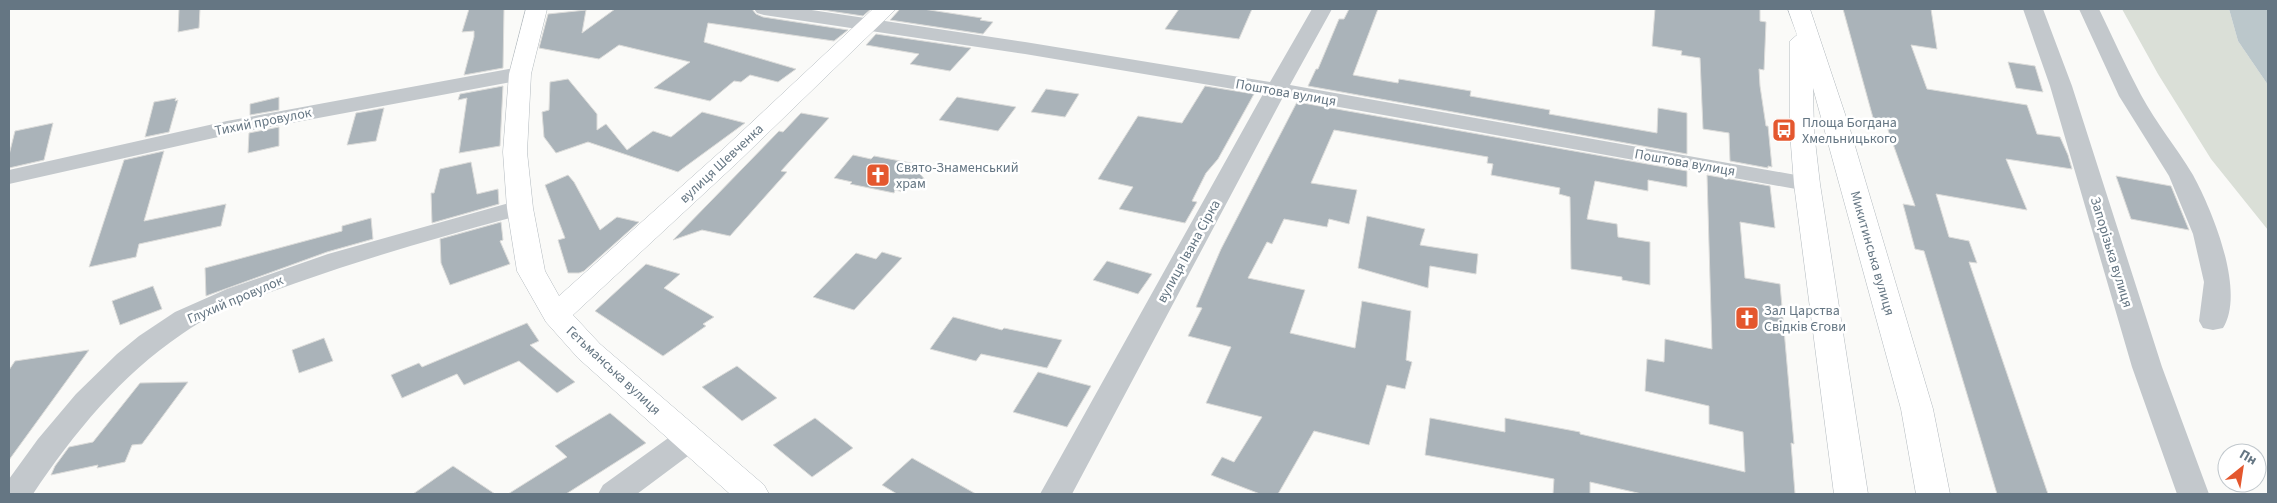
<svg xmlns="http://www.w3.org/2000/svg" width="2277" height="503" font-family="'Source Sans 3',sans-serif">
<rect width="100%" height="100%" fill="#fafaf8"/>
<path fill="#dadfd7" d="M2122 9H2229L2238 41 2268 85V230L2211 159 2158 74Z"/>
<path fill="#bbc7cb" d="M2229 9H2268V85L2238 41Z"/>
<path fill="#aab3b9" stroke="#dcdcda" d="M179 9H200L199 28 178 32Z
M469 9H504L503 68 464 75 474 37V31L462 32Z
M615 9H752L756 14 763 17 848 30 834 41 708 23 704 42 796 69 778 82 750 75 741 82 734 81 710 101 654 88 690 62 619 45 599 59 539 48 548 14 586 10 582 33Z
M816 9H871L863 16Z
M900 9H923L982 18 980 20 993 22 983 34 890 20Z
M1179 9H1252L1239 39 1165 29Z
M1349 9H1378L1353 75 1398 83 1399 79 1471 91 1470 96 1550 110 1549 114 1657 133 1658 108 1687 113V154L1308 86 1316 69H1318L1339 19H1344Z
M1655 9H1760V21L1766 22 1764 70 1759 69 1760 86 1766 126H1768L1772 167 1768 166V168L1730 161 1729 133 1703 129 1700 58 1681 55 1682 51 1652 46Z
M1843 9H1931L1937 49 1911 45 1927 89 2027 105 2037 134 2060 137 2068 155 2072 169 2006 159 2027 210 1936 194 1949 237 1969 241 1977 263 1969 262 2048 494H1997L1924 251 1915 249 1903 204 1915 206 1887 127 1875 125Z
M876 34 971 48 950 71 910 64 919 54 866 45Z
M2008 62 2035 66 2043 92 2016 88Z
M568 79 597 114V130L606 124 627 150 653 131 671 137 702 112 745 123 678 172 588 142 556 153 544 137 542 112 549 110 550 82Z
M503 86 500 146 459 153 467 98 458 100 460 94Z
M1205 86 1254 94 1218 159 1206 173 1192 201 1197 202 1185 223 1119 209 1133 187 1098 179 1138 116 1182 123Z
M1046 89 1079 94 1065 117 1031 112Z
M279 97V110L250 115V104Z
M957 97 1016 107 998 131 939 120Z
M176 98 175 101 178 100 169 132 145 137 154 102Z
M1297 102 1687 171V187L1648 180V191L1595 181 1587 219 1617 224 1618 237 1650 242V285L1622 280V277L1571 269 1570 197 1559 194 1560 188 1491 175 1493 164 1487 163 1488 157 1334 130 1311 183 1357 190 1349 224 1329 219 1327 227 1284 219 1272 244 1267 242 1248 278 1305 290 1290 333 1355 348 1362 301 1411 311 1406 360 1412 362 1405 389 1387 385 1369 445 1314 431 1278 494H1260L1211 475 1222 457 1234 462 1262 417 1206 403 1231 347 1188 336 1202 308 1196 307 1221 249Z
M384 108 376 141 347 145 356 113Z
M801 113 829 118 781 171 787 172 730 236 702 230 673 240 779 131 783 132Z
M53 123 44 160 9 168V155L15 131Z
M279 127V146L248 153 249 133Z
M164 151 144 221 226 204 221 226 139 244 136 257 89 267 124 160Z
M853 155 871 159 874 156 916 164 914 167 927 182 906 189 904 192 895 190 894 193 850 184 852 182 834 178Z
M471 162 477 194 498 189 499 204 432 223 431 193H434L440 169Z
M568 175 574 182 600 230 617 217 639 222 584 271 579 273H568L558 240 565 238 545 185Z
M1707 175 1770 186 1775 228 1740 222 1745 278 1780 284 1794 444 1791 443 1795 494H1642L1590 482V494H1553L1554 479 1425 455 1430 418 1505 432V418L1580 432V434L1745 472 1743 432 1709 424V406L1645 391 1647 359 1664 362 1665 339 1712 349Z
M2116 176 2171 186 2189 230 2131 219Z
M1367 216 1425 229 1420 245 1478 254 1476 274 1430 266 1428 288 1358 268Z
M371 218 373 239 327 252 206 296 205 268 342 231V226Z
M501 222 503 240 500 241 510 264 450 285 441 263 440 239Z
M882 252 902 258 854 310 813 297 856 253 876 259Z
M1107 261 1152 274 1138 294 1093 280Z
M646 264 680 274 664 288 714 317 703 324 706 326 663 356 595 311Z
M153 286 162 309 120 325 112 301Z
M953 317 1002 330 1004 328 1062 340 1047 368 981 354 976 361 930 349Z
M527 323 539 341 530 345 575 382 557 393 519 361 464 385 457 374 402 398 391 375 419 363 422 367Z
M324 338 333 361 299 373 292 350Z
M89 350 9 460V370L15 361Z
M737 366 777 398 742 421 702 387Z
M1038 372 1091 386 1067 427 1013 412Z
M188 382 142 444 132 445 125 462 97 468 98 465 51 475 55 466 69 447 93 442 140 383Z
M610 413 646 443 566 494H508L567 457 555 446Z
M815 418 853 448 812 477 773 445Z
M912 458 976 494H897L882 485Z
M453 466 495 494H413Z"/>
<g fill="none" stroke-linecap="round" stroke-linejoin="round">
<g stroke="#b3babf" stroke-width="1">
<path id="secondary" d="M526 9H547L531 74 527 152 533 208 545 271 559 296 720 152 873 9H896L738 162 573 315 600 344 764 485 769 494H730L578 358 546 322 517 271 507 208 503 152 509 74Z
M1788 9H1810L1849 126 1933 409 1950 494H1916L1901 409 1813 88 1814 132 1820 184 1868 494H1834L1794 184 1790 132V41L1797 35Z"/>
</g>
<path fill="#c3c8cc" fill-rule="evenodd" d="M754 9H805L1025 42 1270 82 1312 9H1332L1290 85 1807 177 1816 179 1819 184 1816 189 1807 191 1283 97 1072 494H1040L1263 94 1025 54 764 15 757 13Z
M2023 9H2043L2072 86 2162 367 2209 494H2177L2132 367 2050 86Z
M2079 9H2099C2113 38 2126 67 2141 95 2156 123 2177 148 2193 175 2212 210 2246 291 2223 328L2213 330 2203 328 2199 321 2204 282 2193 234 2169 176 2119 96Z
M520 67 528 69 531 74 528 79 227 135 9 184V170L227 121Z
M520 200 529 203 533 208 529 213C450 234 372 256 296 283 257 297 216 310 182 334 121 375 74 433 33 494H9V479L38 439 76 394 117 354 139 336 175 312 227 289 328 254Z
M689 427 700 431 705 439 700 447 637 494H598L603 485 678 431Z"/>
<use href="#secondary" fill="#fff" fill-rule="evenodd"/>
</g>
<defs>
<g id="bus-square" transform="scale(1.25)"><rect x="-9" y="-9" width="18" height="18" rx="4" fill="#e4572e" stroke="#fff"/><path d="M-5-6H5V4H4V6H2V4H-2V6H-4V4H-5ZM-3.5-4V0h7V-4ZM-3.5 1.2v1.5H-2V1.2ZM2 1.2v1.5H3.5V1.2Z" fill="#fff"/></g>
<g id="church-square" transform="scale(1.25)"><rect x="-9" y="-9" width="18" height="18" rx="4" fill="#e4572e" stroke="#fff"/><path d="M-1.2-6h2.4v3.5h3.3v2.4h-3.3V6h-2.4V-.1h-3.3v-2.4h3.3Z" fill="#fff"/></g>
</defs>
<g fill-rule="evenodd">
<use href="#bus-square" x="1784" y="130"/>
<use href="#church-square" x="878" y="175"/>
<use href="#church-square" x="1747" y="318"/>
</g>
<g text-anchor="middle" stroke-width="5" stroke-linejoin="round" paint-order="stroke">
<g font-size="14" fill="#657683" stroke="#fff">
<text transform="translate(1286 92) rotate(10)" y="5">Поштова вулиця</text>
<text transform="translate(263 121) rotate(-11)" y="5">Тихий провулок</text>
<text transform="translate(1685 162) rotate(10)" y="5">Поштова вулиця</text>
<text transform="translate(721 163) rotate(-43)" y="5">вулиця Шевченка</text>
<text transform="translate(1188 251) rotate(-61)" y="5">вулиця Івана Сірка</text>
<text transform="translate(2112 252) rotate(73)" y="5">Запорізька вулиця</text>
<text transform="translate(1873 253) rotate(74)" y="5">Микитинська вулиця</text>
<text transform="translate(235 299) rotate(-23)" y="5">Глухий провулок</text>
<text transform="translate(614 370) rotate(43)" y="5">Гетьманська вулиця</text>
</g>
<g font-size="14" fill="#657683" stroke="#fff" text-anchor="start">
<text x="1802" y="127">Площа Богдана<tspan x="1802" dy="16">Хмельницького</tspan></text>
<text x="896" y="172">Свято-Знаменський<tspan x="896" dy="16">храм</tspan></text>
<text x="1764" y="315">Зал Царства<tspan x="1764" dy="16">Свідків Єгови</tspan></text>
</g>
</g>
<rect width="2277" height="503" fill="none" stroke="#657683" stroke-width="20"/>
<g transform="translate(2242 468) rotate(30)"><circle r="24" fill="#ffffff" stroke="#c1c8cd"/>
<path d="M0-4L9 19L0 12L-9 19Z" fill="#e4572e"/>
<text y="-8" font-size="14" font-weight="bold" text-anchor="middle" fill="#657683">Пн</text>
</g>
</svg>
